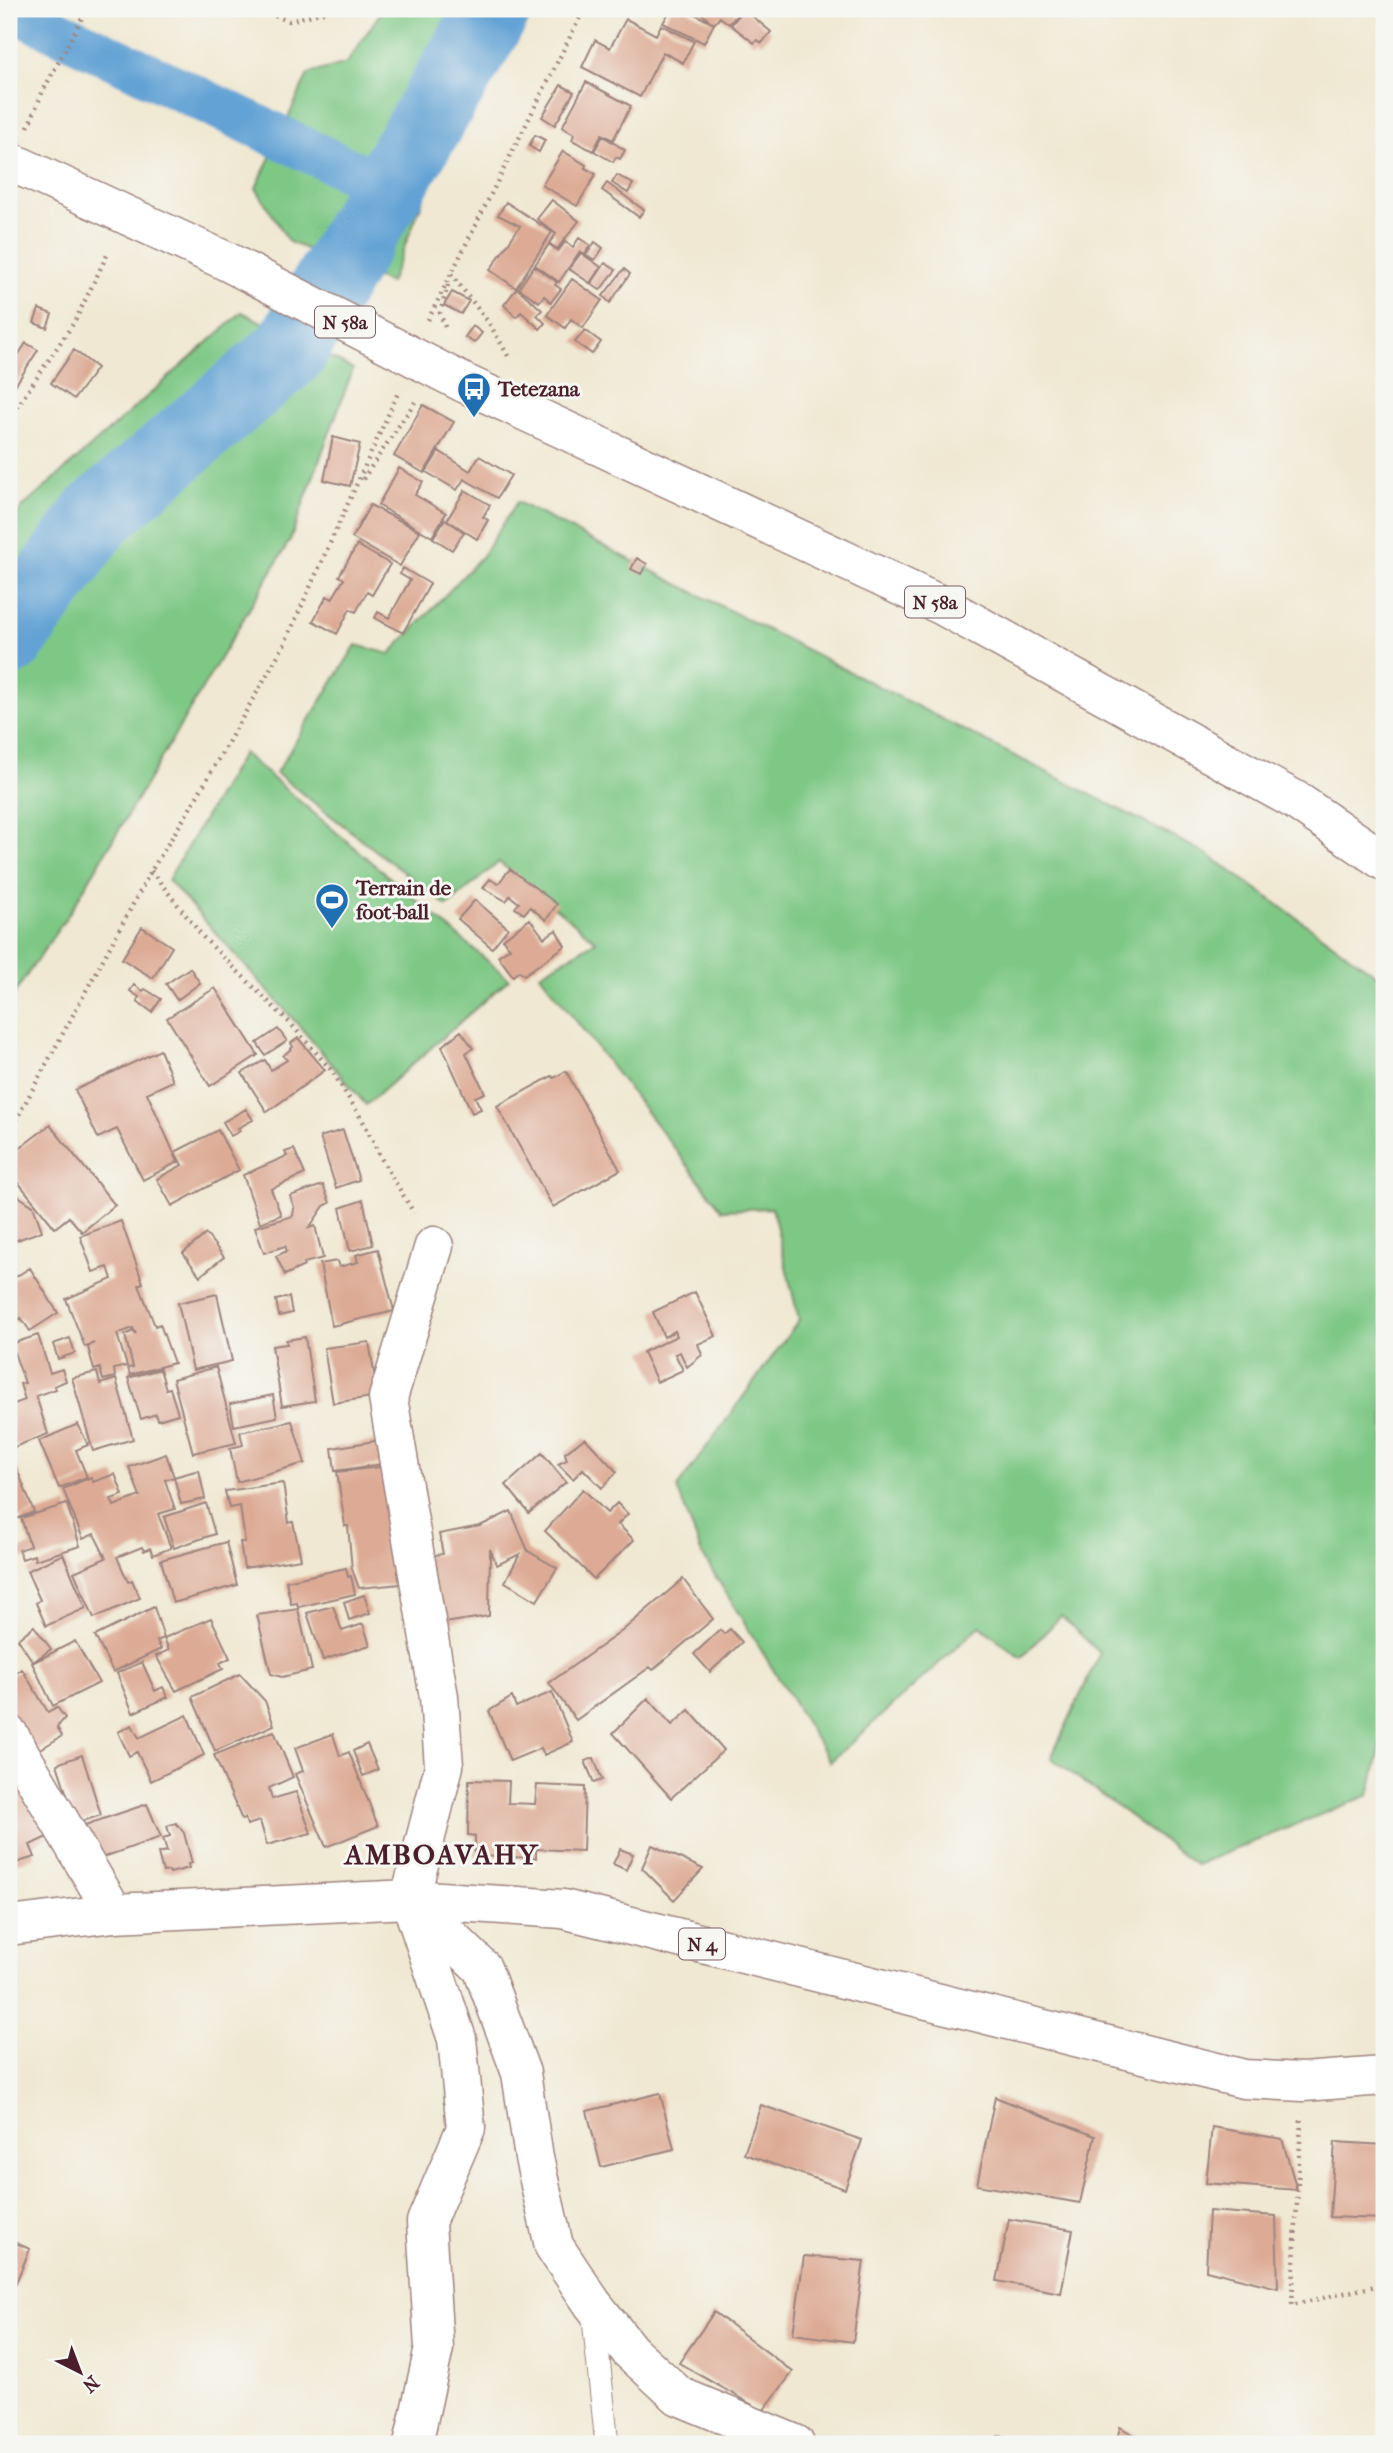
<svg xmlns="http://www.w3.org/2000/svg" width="1393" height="2453" font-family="'IM FELL French Canon',serif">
<rect width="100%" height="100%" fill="#f6f6f2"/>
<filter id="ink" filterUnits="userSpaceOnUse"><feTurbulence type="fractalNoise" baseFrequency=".0143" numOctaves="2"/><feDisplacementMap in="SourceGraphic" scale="14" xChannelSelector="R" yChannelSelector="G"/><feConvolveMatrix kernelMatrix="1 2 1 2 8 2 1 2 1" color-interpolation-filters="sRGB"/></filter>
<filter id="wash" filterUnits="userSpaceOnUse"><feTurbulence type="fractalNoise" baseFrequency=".00686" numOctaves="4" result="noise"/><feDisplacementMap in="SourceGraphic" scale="28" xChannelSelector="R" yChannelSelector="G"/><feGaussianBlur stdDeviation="1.57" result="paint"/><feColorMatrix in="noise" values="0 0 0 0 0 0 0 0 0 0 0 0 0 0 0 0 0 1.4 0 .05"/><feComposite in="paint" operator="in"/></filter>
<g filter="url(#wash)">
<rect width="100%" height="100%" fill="#f0e8d2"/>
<path fill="#7ec885" stroke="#647458" stroke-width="2" d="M383 9H521L433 175 390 283 289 242 256 188 308 74 347 63Z
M242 312 353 369 290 540 72 909 9 1001V525L23 507Z
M517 502 1207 854 1384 980V1734L1369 1795 1196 1865 1051 1758 1100 1653 1061 1616 1021 1658 980 1626 830 1762 702 1554 677 1488 799 1320 772 1208 722 1210 540 974 596 941 499 862 447 906 276 773 356 645 390 654 482 556Z
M243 753 509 979 366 1105 302 1029 168 880Z"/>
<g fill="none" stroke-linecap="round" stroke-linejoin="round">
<path stroke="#62a2d4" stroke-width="44" d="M11 9 387 188"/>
<path stroke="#62a2d4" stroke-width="75" d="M9 639 98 515 290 351 494 9"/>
</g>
<g id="blocks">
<path fill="#ddab95" d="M671 9H690L689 11 714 24 704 43 663 23Z
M699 9H731L738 14 729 24 720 17 714 24 702 14 704 12Z
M744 9 771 32 762 43 757 40 754 43 731 25Z
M626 19 656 35 661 25 694 41 683 63 663 52 640 97 582 67 595 40 610 48Z
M586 82 631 106 613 140 602 134 593 151 572 140 574 134 562 127Z
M561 85 574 92 555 125 542 117Z
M535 135 545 140 539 152 529 146Z
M603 136 625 150 620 159 616 157 613 162 594 151Z
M563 151 586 165 585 168 596 174 577 206 542 185Z
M617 175 633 184 628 193 612 183Z
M607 183 644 210 639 217 602 190Z
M552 200 579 221 557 249 549 243 556 234 537 219Z
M506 202 552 232 516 288 490 270 520 226 498 215Z
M579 238 590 245 585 254 580 251 559 282 535 265 549 244 558 251 565 242 573 247Z
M595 242 603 248 595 260 586 255Z
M581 253 601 267 590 283 569 269Z
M605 263 616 270 600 290 591 284Z
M534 266 557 282 555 285 561 289 551 302 544 296 539 302 519 288Z
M624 269 630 274 610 303 603 296Z
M572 279 602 300 583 328 571 319 565 328 547 315Z
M517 288 542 310 537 315 545 323 540 329 521 312 516 317 504 305Z
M452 292 469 301 461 314 444 305Z
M39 309 52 314 47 328 34 323Z
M473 326 482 333 474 343 465 337Z
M585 330 601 342 592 354 575 342Z
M26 343 38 350 9 395V369Z
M74 350 97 368 74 399 51 383Z
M423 405 454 422 424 473 394 456Z
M333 437 360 444 350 486 324 480Z
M439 451 470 471 479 456 511 475 497 498 464 479 457 490 426 472Z
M399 468 423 482 415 495 446 513 432 537 378 505Z
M465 490 490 505 483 517 488 520 477 539 447 520Z
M370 505 420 531 400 566 352 538Z
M445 519 464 532 452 550 433 538Z
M357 545 390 564 372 595 367 592 356 612 350 609 337 634 313 621 327 596 332 599 344 579 339 576Z
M637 558 647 564 641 574 631 569Z
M403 568 430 584 403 633 375 618 378 612 389 618 410 580 400 574Z
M510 869 557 904 546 920 530 907 524 914 515 908 519 903 510 896 506 901 483 888 490 879 498 884Z
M475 900 508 928 492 948 458 919Z
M530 919 544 938 556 930 565 946 524 975 519 971 513 976 498 956 510 948 503 939Z
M142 927 172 947 153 978 122 959Z
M190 968 200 983 177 1000 166 984Z
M134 985 143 991 145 989 161 999 152 1012 137 1001 139 997 130 991Z
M215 988 258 1055 210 1086 167 1018Z
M278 1029 287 1041 265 1055 257 1043Z
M461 1031 473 1048 466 1053 485 1093 475 1097 481 1109 472 1113 442 1046Z
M298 1038 325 1070 267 1112 242 1073 265 1060 271 1070 287 1060 283 1056 293 1047 291 1043Z
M160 1050 173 1081 147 1093 178 1162 143 1180 117 1129 98 1138 75 1090Z
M566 1071 620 1170 553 1207 497 1106 552 1076 554 1078Z
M246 1109 253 1120 238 1128 240 1131 231 1136 223 1122Z
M50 1125 115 1205 82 1232 69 1217 55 1228 9 1171V1156Z
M218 1130 239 1170 172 1206 157 1179 182 1165 175 1152Z
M343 1130 359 1180 336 1188 320 1137Z
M294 1149 305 1174 271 1189 281 1215 260 1223 243 1175 287 1156 285 1152Z
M323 1185 330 1203 324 1206 309 1228 315 1226 323 1258 304 1263V1266L285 1275 276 1256 287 1251 285 1246 264 1253 255 1227 293 1216 294 1207 290 1196Z
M9 1190 33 1206 42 1231 9 1243Z
M363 1200 373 1245 350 1251 340 1208Z
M121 1221 143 1283 139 1285 155 1326 160 1324 174 1363 130 1375 128 1368 133 1367 125 1335 133 1331 136 1334 133 1328 117 1334 127 1366 114 1369 115 1377 103 1380 100 1368 94 1370 88 1347 94 1343 85 1347 66 1299 112 1279 108 1267 93 1272 80 1236Z
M206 1234 224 1257 200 1276 183 1253Z
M378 1249 394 1311 332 1326 320 1264 337 1261 339 1267 358 1262 356 1255Z
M30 1268 58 1313 30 1331 21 1318 9 1327V1281Z
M695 1292 716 1336 698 1344 702 1355 687 1367 680 1352 675 1354 683 1370 657 1382 643 1352 677 1336 675 1331 664 1337 653 1312Z
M217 1294 232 1361 193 1370 178 1303Z
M289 1297 292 1313 279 1316 276 1300Z
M38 1335 50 1373 62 1369 66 1381 54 1386 56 1389 36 1396 48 1434 9 1449V1406L25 1400 20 1384 25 1383 11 1344Z
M305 1337 315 1401 282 1406 272 1346 287 1344 286 1340Z
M70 1338 75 1353 58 1359 53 1344Z
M369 1342 378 1396 333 1403 324 1348Z
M216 1367 236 1443 193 1453 173 1379Z
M160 1369 166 1389 170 1388 178 1414 158 1420 156 1414 141 1419 128 1378Z
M97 1372 100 1384 116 1379 133 1439 93 1451 72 1378Z
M273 1395 277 1417 234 1426 230 1404Z
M292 1421 305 1463 237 1482 230 1448 243 1445 240 1432Z
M78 1424 88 1445 76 1450 87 1477 59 1488 39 1441Z
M585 1438 617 1472 602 1488 583 1469 573 1479 558 1464 567 1460 565 1453Z
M387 1439 391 1463 335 1471 332 1448Z
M9 1449 34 1512 9 1522Z
M542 1453 566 1482 529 1513 506 1485Z
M166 1454 174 1477 165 1480 175 1509 158 1514 171 1548 153 1555 150 1548 144 1551 142 1547 117 1557 128 1582 132 1580 140 1598 94 1618 74 1572 106 1558 94 1534 83 1539 63 1489 91 1477 93 1482 115 1474 123 1495 111 1499 114 1506 140 1496 129 1467Z
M390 1466 411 1583 359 1588 352 1569 348 1526H345L337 1472Z
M199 1470 205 1499 181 1504 174 1477Z
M283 1483 289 1523 293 1522 301 1559 244 1568 240 1542H245L240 1506 229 1508 225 1491Z
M583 1489 607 1513 617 1503 628 1514 618 1524 634 1540 594 1579 545 1531Z
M206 1503 215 1534 174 1548 164 1517Z
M67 1504 80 1546 35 1560 34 1555 22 1559 19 1550 30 1546 21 1518Z
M511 1511 528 1551 557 1568 537 1601 505 1582 520 1554 497 1565 490 1549 489 1616 432 1625 422 1557 443 1554 439 1534 480 1526Z
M226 1542 237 1585 173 1603 161 1560Z
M63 1554 86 1608 46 1626 36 1603 40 1600 27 1571Z
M346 1568 348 1577 351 1576 355 1594 298 1607 297 1603 291 1604 286 1581Z
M683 1579 713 1619 653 1670 650 1667 576 1720 549 1683 622 1631Z
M364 1595 370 1613 349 1620 344 1602Z
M333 1606 342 1631 363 1624 370 1645 323 1660 307 1613Z
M154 1607 164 1638 157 1641 161 1649 113 1672 95 1636Z
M298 1609 312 1670 282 1677 271 1674 257 1615Z
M211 1618 230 1658 220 1663 223 1669 176 1691 156 1656 169 1650 164 1638Z
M34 1626 51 1649 33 1662 18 1639Z
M730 1629 742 1642 710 1672 694 1654 720 1630 724 1634Z
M75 1641 99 1683 53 1706 32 1663Z
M142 1662 155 1691 163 1687 168 1697 133 1713 117 1673Z
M22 1669 48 1712 57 1707 65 1718 57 1727 62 1736 34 1753 9 1712V1677Z
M240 1674 265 1701 274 1725 215 1751 192 1697Z
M552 1692 573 1742 544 1755 541 1748 510 1761 489 1711 512 1697 516 1707Z
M648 1698 672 1725 689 1710 724 1750 671 1798 613 1733Z
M187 1715 204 1755 151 1781 137 1752 129 1756 118 1732 132 1725 139 1738Z
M274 1731 293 1777 269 1788 272 1799 296 1792 311 1833 267 1845 260 1821 247 1825 245 1818 242 1820 214 1755Z
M333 1734 340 1756 349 1752 378 1826 326 1847 295 1774 303 1771 295 1748Z
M367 1744 378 1770 363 1776 353 1751Z
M82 1755 101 1815 76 1823 57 1764Z
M594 1758 602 1780 594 1783 585 1761Z
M18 1778 47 1837 30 1845 35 1857 9 1865V1783Z
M469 1780 509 1781 508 1803 535 1804 537 1785 585 1787 583 1851 536 1849V1858L475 1856V1836L468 1835Z
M147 1804 161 1837 98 1859 85 1825Z
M176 1823 184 1833 192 1863 188 1864 189 1868 170 1873 169 1871 163 1872 158 1853 167 1851 163 1838 170 1836 167 1826Z
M652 1845 703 1869 674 1900 642 1868Z
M620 1849 633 1854 626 1870 613 1864Z
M660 2093 674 2149 601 2167 587 2111Z
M995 2097 1095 2136 1080 2203 977 2185Z
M761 2105 862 2140 845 2189 744 2154Z
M1212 2127 1282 2139 1297 2190 1206 2183Z
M1335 2142 1384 2145V2219L1330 2217Z
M1209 2211 1276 2216 1278 2288 1206 2270Z
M1009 2219 1073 2230 1061 2293 997 2281Z
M9 2240 30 2249 12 2292 9 2291Z
M804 2256 864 2261 853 2342 793 2334Z
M714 2312 793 2372 763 2411 679 2363Z
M1120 2427 1150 2444H1116Z
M998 2436 1031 2439 1030 2444H997Z"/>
</g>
</g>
<g filter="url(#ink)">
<use href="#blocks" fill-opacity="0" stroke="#9d847e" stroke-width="2"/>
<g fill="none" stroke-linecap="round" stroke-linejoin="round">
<g stroke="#9d847e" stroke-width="25">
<path id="service" d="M593 2310 607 2444"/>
</g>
<g stroke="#9d847e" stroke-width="41">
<path id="minor" d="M9 1735 114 1913
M414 1902 482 1968 521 2073 534 2158 554 2246 592 2303 630 2351 679 2396 795 2444
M413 2444 434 2348 426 2222 466 2128 457 2039 410 1899 444 1766 439 1697 388 1398 434 1246"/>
</g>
<g stroke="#9d847e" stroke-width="41">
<path id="primary" d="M9 161 226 261
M464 383 943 606 1295 800 1384 861
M9 1926 114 1913 410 1899 563 1909 1244 2079 1303 2082 1384 2076"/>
</g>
<path stroke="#9d847e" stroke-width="4.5" stroke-dasharray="2 5" stroke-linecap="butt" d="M255 9 289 21 334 9
M28 127 43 91 87 9
M451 274 489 323 510 359
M428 320 584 9
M445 327 440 313 448 285
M9 419 75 321 109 251
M363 479 415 402
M151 871 204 938 291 1024 332 1071 364 1123 382 1160 414 1213
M9 1133 151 871 191 807 284 645 398 393
M1301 2120 1292 2305 1384 2284"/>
<use href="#service" stroke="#fff" stroke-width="23"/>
<use href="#minor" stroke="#fff" stroke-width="38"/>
<use href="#primary" stroke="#fff" stroke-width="38"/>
<g stroke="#9d847e" stroke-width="41" stroke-linecap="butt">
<path id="primary-bridge" d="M226 261 464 383"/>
</g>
<use href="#primary-bridge" stroke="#fff" stroke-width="38"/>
</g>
</g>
<defs>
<g id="bus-pin" transform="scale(1.75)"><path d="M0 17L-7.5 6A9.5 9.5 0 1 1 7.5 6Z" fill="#1f6fb2" stroke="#f6f6f2"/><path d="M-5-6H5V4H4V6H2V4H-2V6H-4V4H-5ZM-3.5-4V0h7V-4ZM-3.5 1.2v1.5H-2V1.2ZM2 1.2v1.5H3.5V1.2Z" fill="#fff"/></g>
<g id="stadium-pin" transform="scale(1.75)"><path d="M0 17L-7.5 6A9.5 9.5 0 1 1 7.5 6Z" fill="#1f6fb2" stroke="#f6f6f2"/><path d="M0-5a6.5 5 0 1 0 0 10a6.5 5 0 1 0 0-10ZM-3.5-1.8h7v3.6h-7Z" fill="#fff"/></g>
</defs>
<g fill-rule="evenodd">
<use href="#bus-pin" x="474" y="389"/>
<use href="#stadium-pin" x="332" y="900"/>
</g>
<g text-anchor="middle" stroke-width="6" stroke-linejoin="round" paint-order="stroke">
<g fill="#f6f6f2" stroke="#7e6067" stroke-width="2">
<rect x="315" y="306.5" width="60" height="31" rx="5"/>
<rect x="905" y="586.5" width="60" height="31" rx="5"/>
<rect x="679" y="1928.5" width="46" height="31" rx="5"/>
</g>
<g font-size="19" font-weight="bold" fill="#4a1f2b">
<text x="345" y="329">N 58a</text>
<text x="935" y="609">N 58a</text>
<text x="702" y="1951">N 4</text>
</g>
<g font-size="21" font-weight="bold" fill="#4a1f2b" stroke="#f6f6f2" text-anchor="start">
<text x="498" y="396">Tetezana</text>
<text x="356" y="895">Terrain de<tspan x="356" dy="24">foot-ball</tspan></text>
</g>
<g font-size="28" font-weight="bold" letter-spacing="2" fill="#4a1f2b" stroke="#f6f6f2">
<text x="442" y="1864">AMBOAVAHY</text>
</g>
</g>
<rect width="1393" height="2453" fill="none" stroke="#f6f6f2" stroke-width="35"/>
<g transform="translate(80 2372) rotate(138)" stroke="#f6f6f2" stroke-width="5" paint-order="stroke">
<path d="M0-5L12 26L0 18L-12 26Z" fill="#4a1f2b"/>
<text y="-10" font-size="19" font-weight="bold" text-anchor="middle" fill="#4a1f2b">N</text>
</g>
</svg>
